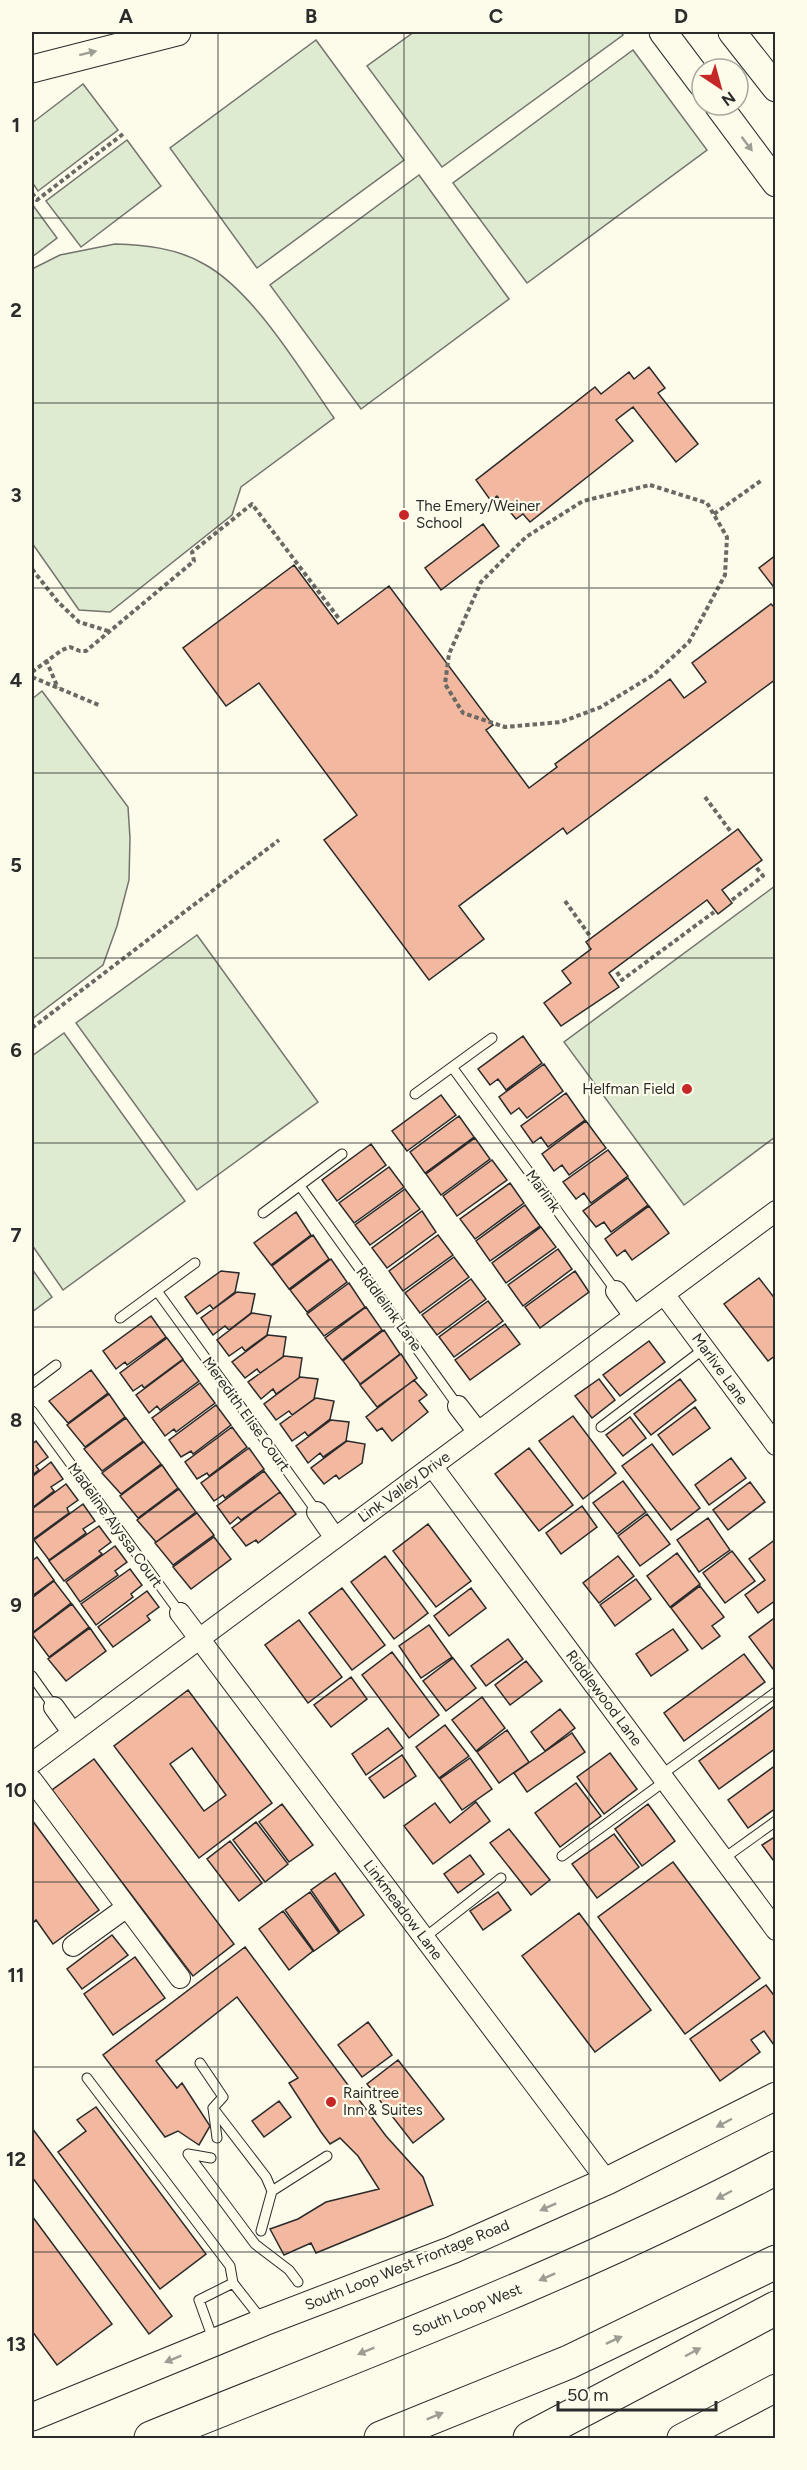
<svg xmlns="http://www.w3.org/2000/svg" width="807" height="2470" font-family="Figtree,sans-serif">
<rect width="100%" height="100%" fill="#fdfbea"/>
<path fill="#deebd1" stroke="#74746e" stroke-width="1.5" d="M414 32H621L623 35 442 167 367 66Z
M316 40 404 160 257 268 170 148Z
M633 50 707 150 527 283 453 183Z
M83 84 118 130 38 191 32 182V123Z
M127 140 161 186 81 247 46 201Z
M419 175 509 299 361 409 270 285Z
M32 204 57 238 32 257Z
M115 244C145 245 177 248 204 264 254 291 301 371 334 418L241 487 232 515 110 612 79 610 32 543V269L60 255Z
M42 691 128 807 130 838 129 880 117 926 103 965 32 1019V699Z
M775 886V1137L684 1205 564 1042Z
M197 935 318 1102 197 1190 76 1023Z
M64 1033 185 1201 63 1290 32 1245V1056Z
M32 1269 52 1297 32 1312Z"/>
<path fill="#f2b8a0" stroke="#2b2b2b" stroke-width="1.5" fill-rule="evenodd" d="M649 367 665 388 658 393 698 444 676 462 633 407 616 420 633 441 530 522 523 514 516 519 497 496 491 501 476 480 595 387 601 394 629 372 634 379Z
M483 524 499 546 441 590 425 568Z
M776 555V590L759 568Z
M294 565 338 624 389 586 493 725 486 730 529 788 557 767 555 764 670 679 684 698 706 682 692 663 771 604 776 609V679L567 834 563 828 459 906 484 939 429 980 324 840 357 815 259 683 226 706 183 648Z
M738 829 762 860 722 890 732 903 718 914 707 900 609 973 619 987 561 1026 544 1003 571 983 562 971 591 949 586 942Z
M523 1036 542 1063 506 1090 498 1079 490 1085 478 1069Z
M544 1064 563 1091 527 1118 519 1108 511 1114 499 1097Z
M566 1093 585 1120 548 1147 541 1137 533 1143 521 1126Z
M441 1095 456 1115 407 1151 392 1131Z
M459 1116 474 1137 425 1173 410 1152Z
M586 1121 606 1148 569 1175 562 1165 554 1171 542 1154Z
M475 1138 490 1159 441 1195 426 1174Z
M371 1144 386 1165 337 1201 322 1180Z
M608 1150 628 1176 591 1203 584 1193 576 1199 563 1182Z
M492 1160 507 1180 457 1216 443 1196Z
M389 1167 404 1187 354 1223 339 1203Z
M628 1178 648 1205 611 1232 604 1222 596 1227 583 1211Z
M510 1183 524 1203 475 1239 460 1219Z
M405 1189 420 1209 370 1245 355 1225Z
M525 1205 540 1226 490 1261 476 1241Z
M649 1206 669 1233 632 1260 625 1250 617 1256 605 1239Z
M422 1211 436 1232 387 1268 372 1248Z
M296 1212 311 1235 271 1265 254 1243Z
M541 1227 556 1247 506 1283 492 1263Z
M313 1235 329 1259 289 1289 272 1266Z
M438 1235 453 1255 403 1291 389 1271Z
M558 1249 572 1269 523 1306 508 1285Z
M454 1257 469 1277 420 1313 405 1293Z
M331 1259 347 1282 307 1312 290 1290Z
M221 1271 239 1273 235 1292 213 1309 210 1305 197 1314 185 1297Z
M575 1271 589 1292 540 1328 525 1307Z
M759 1278 776 1300V1355L768 1361 724 1304Z
M471 1279 486 1299 437 1335 422 1315Z
M349 1283 365 1307 324 1336 307 1314Z
M237 1292 255 1294 251 1313 229 1330 225 1326 213 1335 201 1318Z
M488 1301 503 1321 454 1357 439 1337Z
M366 1307 382 1330 342 1360 325 1338Z
M252 1313 271 1316 267 1335 245 1351 242 1347 229 1356 217 1340Z
M151 1316 166 1337 127 1365 125 1362 116 1369 103 1351Z
M505 1324 520 1344 470 1380 455 1360Z
M384 1330 400 1354 360 1384 343 1361Z
M268 1335 286 1337 283 1357 260 1373 257 1369 245 1378 232 1362Z
M167 1338 183 1359 144 1388 142 1385 133 1391 120 1373Z
M649 1341 665 1362 620 1396 603 1375Z
M401 1354 417 1378 377 1407 360 1385Z
M284 1356 302 1358 299 1378 276 1394 273 1389 261 1399 248 1382Z
M183 1360 199 1381 160 1410 157 1406 149 1413 136 1395Z
M91 1370 108 1393 68 1423 49 1401Z
M300 1377 318 1379 314 1399 292 1415 289 1411 276 1420 264 1404Z
M599 1379 615 1400 592 1418 575 1396Z
M680 1379 696 1400 651 1435 634 1414Z
M414 1380 427 1395 419 1401 428 1412 392 1441 382 1428 377 1431 366 1417Z
M200 1383 215 1403 176 1432 174 1429 165 1436 152 1418Z
M109 1394 125 1417 85 1447 67 1425Z
M316 1398 334 1401 330 1419 308 1436 305 1432 292 1441 280 1424Z
M216 1405 231 1425 193 1454 191 1451 181 1457 169 1440Z
M695 1407 710 1428 673 1455 658 1435Z
M573 1416 616 1473 583 1499 539 1441Z
M630 1417 646 1438 623 1456 606 1435Z
M126 1418 143 1441 102 1471 84 1449Z
M331 1420 349 1422 346 1441 323 1457 320 1453 308 1463 296 1446Z
M232 1427 247 1447 209 1476 207 1473 197 1479 185 1462Z
M36 1441 48 1457 36 1466 39 1470 32 1475V1444Z
M347 1441 365 1444 362 1463 339 1479 336 1475 324 1484 311 1468Z
M144 1442 161 1464 121 1494 102 1473Z
M652 1444 700 1508 671 1530 622 1466Z
M249 1448 264 1469 225 1498 223 1495 214 1501 201 1483Z
M529 1448 573 1505 539 1531 495 1474Z
M731 1458 746 1478 709 1505 695 1485Z
M51 1462 63 1479 51 1487 54 1491 32 1508V1477Z
M162 1465 178 1488 138 1518 120 1496Z
M264 1471 280 1492 241 1520 238 1517 230 1524 217 1506Z
M623 1481 646 1512 617 1534 593 1503Z
M750 1482 765 1502 728 1530 713 1510Z
M66 1484 78 1500 67 1508 69 1513 32 1540V1509Z
M179 1489 196 1512 156 1542 137 1520Z
M280 1492 296 1514 258 1543 256 1540 246 1546 232 1528Z
M83 1504 95 1521 83 1529 86 1533 49 1560 34 1540Z
M582 1506 597 1527 561 1554 546 1533Z
M197 1513 214 1535 173 1565 155 1543Z
M647 1514 670 1544 640 1566 618 1536Z
M708 1518 730 1550 699 1572 677 1540Z
M428 1524 471 1581 436 1607 393 1551Z
M99 1526 111 1542 99 1551 102 1554 64 1581 49 1561Z
M214 1537 231 1559 191 1589 173 1567Z
M776 1539V1600L758 1613 745 1595 765 1580 749 1559Z
M115 1546 127 1562 115 1571 118 1575 80 1602 66 1582Z
M732 1551 755 1581 725 1603 703 1573Z
M677 1553 700 1584 670 1607 647 1576Z
M385 1556 428 1613 394 1639 351 1582Z
M618 1556 634 1576 599 1603 583 1583Z
M37 1557 54 1580 32 1596V1561Z
M130 1569 142 1585 131 1594 133 1597 96 1625 81 1604Z
M636 1579 651 1599 615 1626 600 1605Z
M54 1581 71 1603 32 1633V1598Z
M700 1586 724 1617 712 1626 720 1636 702 1649 671 1608Z
M342 1588 385 1645 352 1670 309 1613Z
M471 1588 486 1608 449 1636 434 1616Z
M147 1591 159 1607 147 1616 150 1620 113 1647 98 1627Z
M72 1604 89 1627 49 1657 32 1634Z
M773 1619 776 1622V1673L749 1637Z
M299 1620 342 1677 308 1703 265 1645Z
M429 1625 452 1657 421 1678 399 1646Z
M90 1628 106 1651 66 1681 48 1659Z
M673 1629 688 1650 651 1676 636 1654Z
M508 1639 523 1659 486 1686 471 1666Z
M392 1652 439 1715 409 1738 362 1675Z
M744 1654 765 1682 684 1741 664 1713Z
M453 1658 476 1688 446 1711 423 1681Z
M526 1661 542 1681 510 1705 495 1685Z
M351 1677 367 1699 331 1727 314 1705Z
M188 1690 272 1803 199 1858 114 1746ZM192 1748 226 1795 204 1811 170 1764Z
M482 1697 505 1728 476 1751 452 1720Z
M776 1705V1748L719 1789 699 1761Z
M560 1709 575 1728 545 1751 531 1732Z
M445 1725 469 1756 439 1778 416 1747Z
M388 1728 403 1748 366 1775 352 1754Z
M507 1730 529 1762 499 1783 477 1752Z
M572 1733 585 1752 527 1792 514 1773Z
M610 1753 637 1789 604 1814 577 1777Z
M402 1755 416 1776 384 1798 369 1778Z
M470 1758 492 1789 462 1810 440 1779Z
M94 1759 234 1944 193 1976 52 1790Z
M776 1765V1808L748 1828 728 1800Z
M576 1783 601 1816 560 1847 535 1813Z
M476 1802 490 1821 433 1864 404 1826 435 1803 450 1823Z
M282 1804 313 1845 289 1862 259 1822Z
M648 1804 675 1841 642 1866 615 1829Z
M32 1820 99 1910 53 1944 36 1920 32 1924Z
M256 1822 288 1864 265 1882 233 1840Z
M509 1829 550 1880 531 1895 490 1843Z
M614 1834 639 1867 597 1898 572 1864Z
M776 1836V1864L762 1845Z
M230 1841 262 1883 239 1901 207 1859Z
M470 1855 484 1874 458 1893 444 1874Z
M673 1862 760 1978 685 2034 598 1917Z
M335 1873 364 1915 340 1932 311 1890Z
M310 1892 339 1933 314 1951 285 1910Z
M498 1892 511 1910 483 1930 470 1911Z
M283 1911 313 1951 289 1970 259 1929Z
M579 1913 651 2010 595 2052 522 1956Z
M112 1935 128 1955 82 1989 67 1969Z
M245 1947 386 2136 423 2177 433 2205 316 2253 311 2243 284 2255 270 2229 298 2219 326 2202 379 2189 358 2156 340 2138 330 2144 321 2132 289 2083 298 2078 237 1997 156 2061 177 2088 182 2083 210 2126 199 2145 178 2131 165 2137 103 2055Z
M135 1957 165 1998 113 2035 84 1994Z
M766 1985 776 1998V2048L764 2031 751 2040 760 2052 720 2081 690 2039Z
M368 2022 392 2055 362 2077 338 2045Z
M398 2060 444 2119 413 2143 367 2084Z
M279 2101 291 2117 264 2137 252 2121Z
M96 2107 206 2254 160 2289 58 2152 86 2131 77 2120Z
M32 2128 172 2316 149 2334 32 2177Z
M32 2216 112 2324 57 2365 32 2331Z"/>
<g fill="none" stroke-linecap="round" stroke-linejoin="round">
<g stroke="#2b2b2b" stroke-width="11">
<path id="service" d="M452 1067 616 1291
M415 1094 492 1038
M300 1186 458 1406
M263 1213 342 1154
M157 1291 317 1512
M120 1318 195 1263
M32 1383 56 1365
M32 1411 180 1613
M601 1427 705 1348
M32 1676 54 1707
M661 1775 776 1692
M562 1856 665 1781
M723 1859 776 1821
M424 1938 501 1878
M200 2063 223 2097 213 2108 266 2177 272 2191 261 2231
M87 2078 230 2266 233 2283
M213 2108 217 2138
M211 2158 188 2154 255 2244 289 2270 298 2282
M272 2191 327 2156
M213 2339 199 2300 233 2283 262 2320"/>
</g>
<g stroke="#2b2b2b" stroke-width="22">
<path id="minor" d="M616 1291 634 1316
M664 1294 776 1445
M458 1406 478 1432
M432 1466 776 1930
M317 1512 335 1538
M180 1613 607 2181
M54 1707 72 1732
M32 1763 776 1211
M32 1780 180 1978
M73 1946 127 1907"/>
</g>
<g stroke="#2b2b2b" stroke-width="29">
<path id="secondary" d="M663 32 702 84
M732 32 776 88
M32 69 177 32
M718 105 776 183
M32 2417 264 2322 452 2250 607 2181 776 2096
M681 2438 776 2388"/>
</g>
<g stroke="#2b2b2b" stroke-width="35">
<path id="motorway" d="M151 2438C361 2353 575 2274 776 2168
M381 2438 569 2362 776 2262
M530 2438 776 2308"/>
</g>
<path stroke="#6a6964" stroke-width="4" stroke-dasharray="4.5 3" stroke-linecap="butt" d="M32 193 37 200 123 134
M650 485 707 503 727 537 725 575 689 642 653 675 601 707 561 722 505 727 463 713 445 684 449 654 481 582 526 537 583 501Z
M714 514 762 480
M32 569 58 602 79 622 108 631
M46 660 58 688
M32 672 62 650 70 647 80 651H86L194 561 192 552 252 504 340 620
M32 677 101 706
M705 797 731 832
M732 900 763 876 756 867
M565 901 590 936
M617 972 622 980 714 912
M32 1028 279 840"/>
<use href="#service" stroke="#fdfbea" stroke-width="9"/>
<use href="#minor" stroke="#fdfbea" stroke-width="20"/>
<use href="#secondary" stroke="#fdfbea" stroke-width="27"/>
<use href="#motorway" stroke="#fdfbea" stroke-width="33"/>
</g>
<defs><path id="oneway-solid" d="M-6-.8H1V-3.2L6.5 0L1 3.2V.8H-6Z" transform="scale(1.5)"/></defs>
<g fill="#9e9d94">
<use href="#oneway-solid" transform="translate(88 53) rotate(-14)"/>
<use href="#oneway-solid" transform="translate(747 144) rotate(53)"/>
<use href="#oneway-solid" transform="translate(724 2123) rotate(152)"/>
<use href="#oneway-solid" transform="translate(724 2195) rotate(152)"/>
<use href="#oneway-solid" transform="translate(548 2207) rotate(156)"/>
<use href="#oneway-solid" transform="translate(547 2277) rotate(156)"/>
<use href="#oneway-solid" transform="translate(614 2340) rotate(-25)"/>
<use href="#oneway-solid" transform="translate(366 2351) rotate(158)"/>
<use href="#oneway-solid" transform="translate(693 2352) rotate(-28)"/>
<use href="#oneway-solid" transform="translate(173 2359) rotate(158)"/>
<use href="#oneway-solid" transform="translate(435 2416) rotate(-22)"/>
</g>
<path fill="none" stroke="#2b2b2b" stroke-width="1.5" stroke-opacity="0.55" d="M218 32V2438M404 32V2438M589 32V2438M32 218H776M32 403H776M32 588H776M32 773H776M32 958H776M32 1143H776M32 1327H776M32 1512H776M32 1697H776M32 1882H776M32 2067H776M32 2252H776"/>
<g fill="#c62828" stroke="#fdfbea" stroke-width="2">
<circle cx="404" cy="515" r="6"/>
<circle cx="687" cy="1089" r="6"/>
<circle cx="331" cy="2102" r="6"/>
</g>
<g text-anchor="middle" stroke-width="4.5" stroke-linejoin="round" paint-order="stroke">
<g font-size="15" fill="#2b2b2b" stroke="#fdfbea" text-anchor="start">
<text x="416" y="511">The Emery/Weiner<tspan x="416" dy="17">School</tspan></text>
<text x="675" y="1094" text-anchor="end">Helfman Field</text>
<text x="343" y="2098">Raintree<tspan x="343" dy="17">Inn &amp; Suites</tspan></text>
</g>
<g font-size="15" fill="#2b2b2b" stroke="#fdfbea">
<text transform="translate(543 1191) rotate(54)" y="5">Marlink</text>
<text transform="translate(389 1309) rotate(54)" y="5">Riddlelink Lane</text>
<text transform="translate(720 1369) rotate(54)" y="5">Marlive Lane</text>
<text transform="translate(246 1414) rotate(54)" y="5">Meredith Elise Court</text>
<text transform="translate(404 1487) rotate(-36)" y="5">Link Valley Drive</text>
<text transform="translate(115 1525) rotate(54)" y="5">Madeline Alyssa Court</text>
<text transform="translate(604 1698) rotate(53)" y="5">Riddlewood Lane</text>
<text transform="translate(403 1910) rotate(53)" y="5">Linkmeadow Lane</text>
<text transform="translate(407 2265) rotate(-22)" y="5">South Loop West Frontage Road</text>
<text transform="translate(467 2310) rotate(-22)" y="5">South Loop West</text>
</g>
</g>
<rect width="807" height="2470" fill="none" stroke="#fdfbea" stroke-width="66"/>
<g transform="translate(720 87) rotate(144)"><circle r="28" fill="#fdfbea" stroke="#a9a89e" stroke-width="1.5"/>
<path d="M0-4.5L10 22L0 15L-10 22Z" fill="#c62828"/>
<text y="-9" font-size="16" font-weight="bold" text-anchor="middle" fill="#2b2b2b">N</text>
</g>
<path d="M558 2401v9h158v-9" fill="none" stroke="#2b2b2b" stroke-width="3"/>
<text x="567" y="2401" font-size="18" fill="#2b2b2b" stroke="#fdfbea" stroke-width="4.5" paint-order="stroke">50 m</text>
<rect x="33" y="33" width="741" height="2404" fill="none" stroke="#2b2b2b" stroke-width="2"/>
<g font-size="20" text-anchor="middle" font-weight="bold" fill="#2b2b2b">
<text x="126" y="23">A</text>
<text x="311" y="23">B</text>
<text x="496" y="23">C</text>
<text x="681" y="23">D</text>
<text x="16" y="132">1</text>
<text x="16" y="317">2</text>
<text x="16" y="502">3</text>
<text x="16" y="687">4</text>
<text x="16" y="872">5</text>
<text x="16" y="1057">6</text>
<text x="16" y="1242">7</text>
<text x="16" y="1427">8</text>
<text x="16" y="1612">9</text>
<text x="16" y="1797">10</text>
<text x="16" y="1982">11</text>
<text x="16" y="2166">12</text>
<text x="16" y="2351">13</text>
</g>
</svg>
